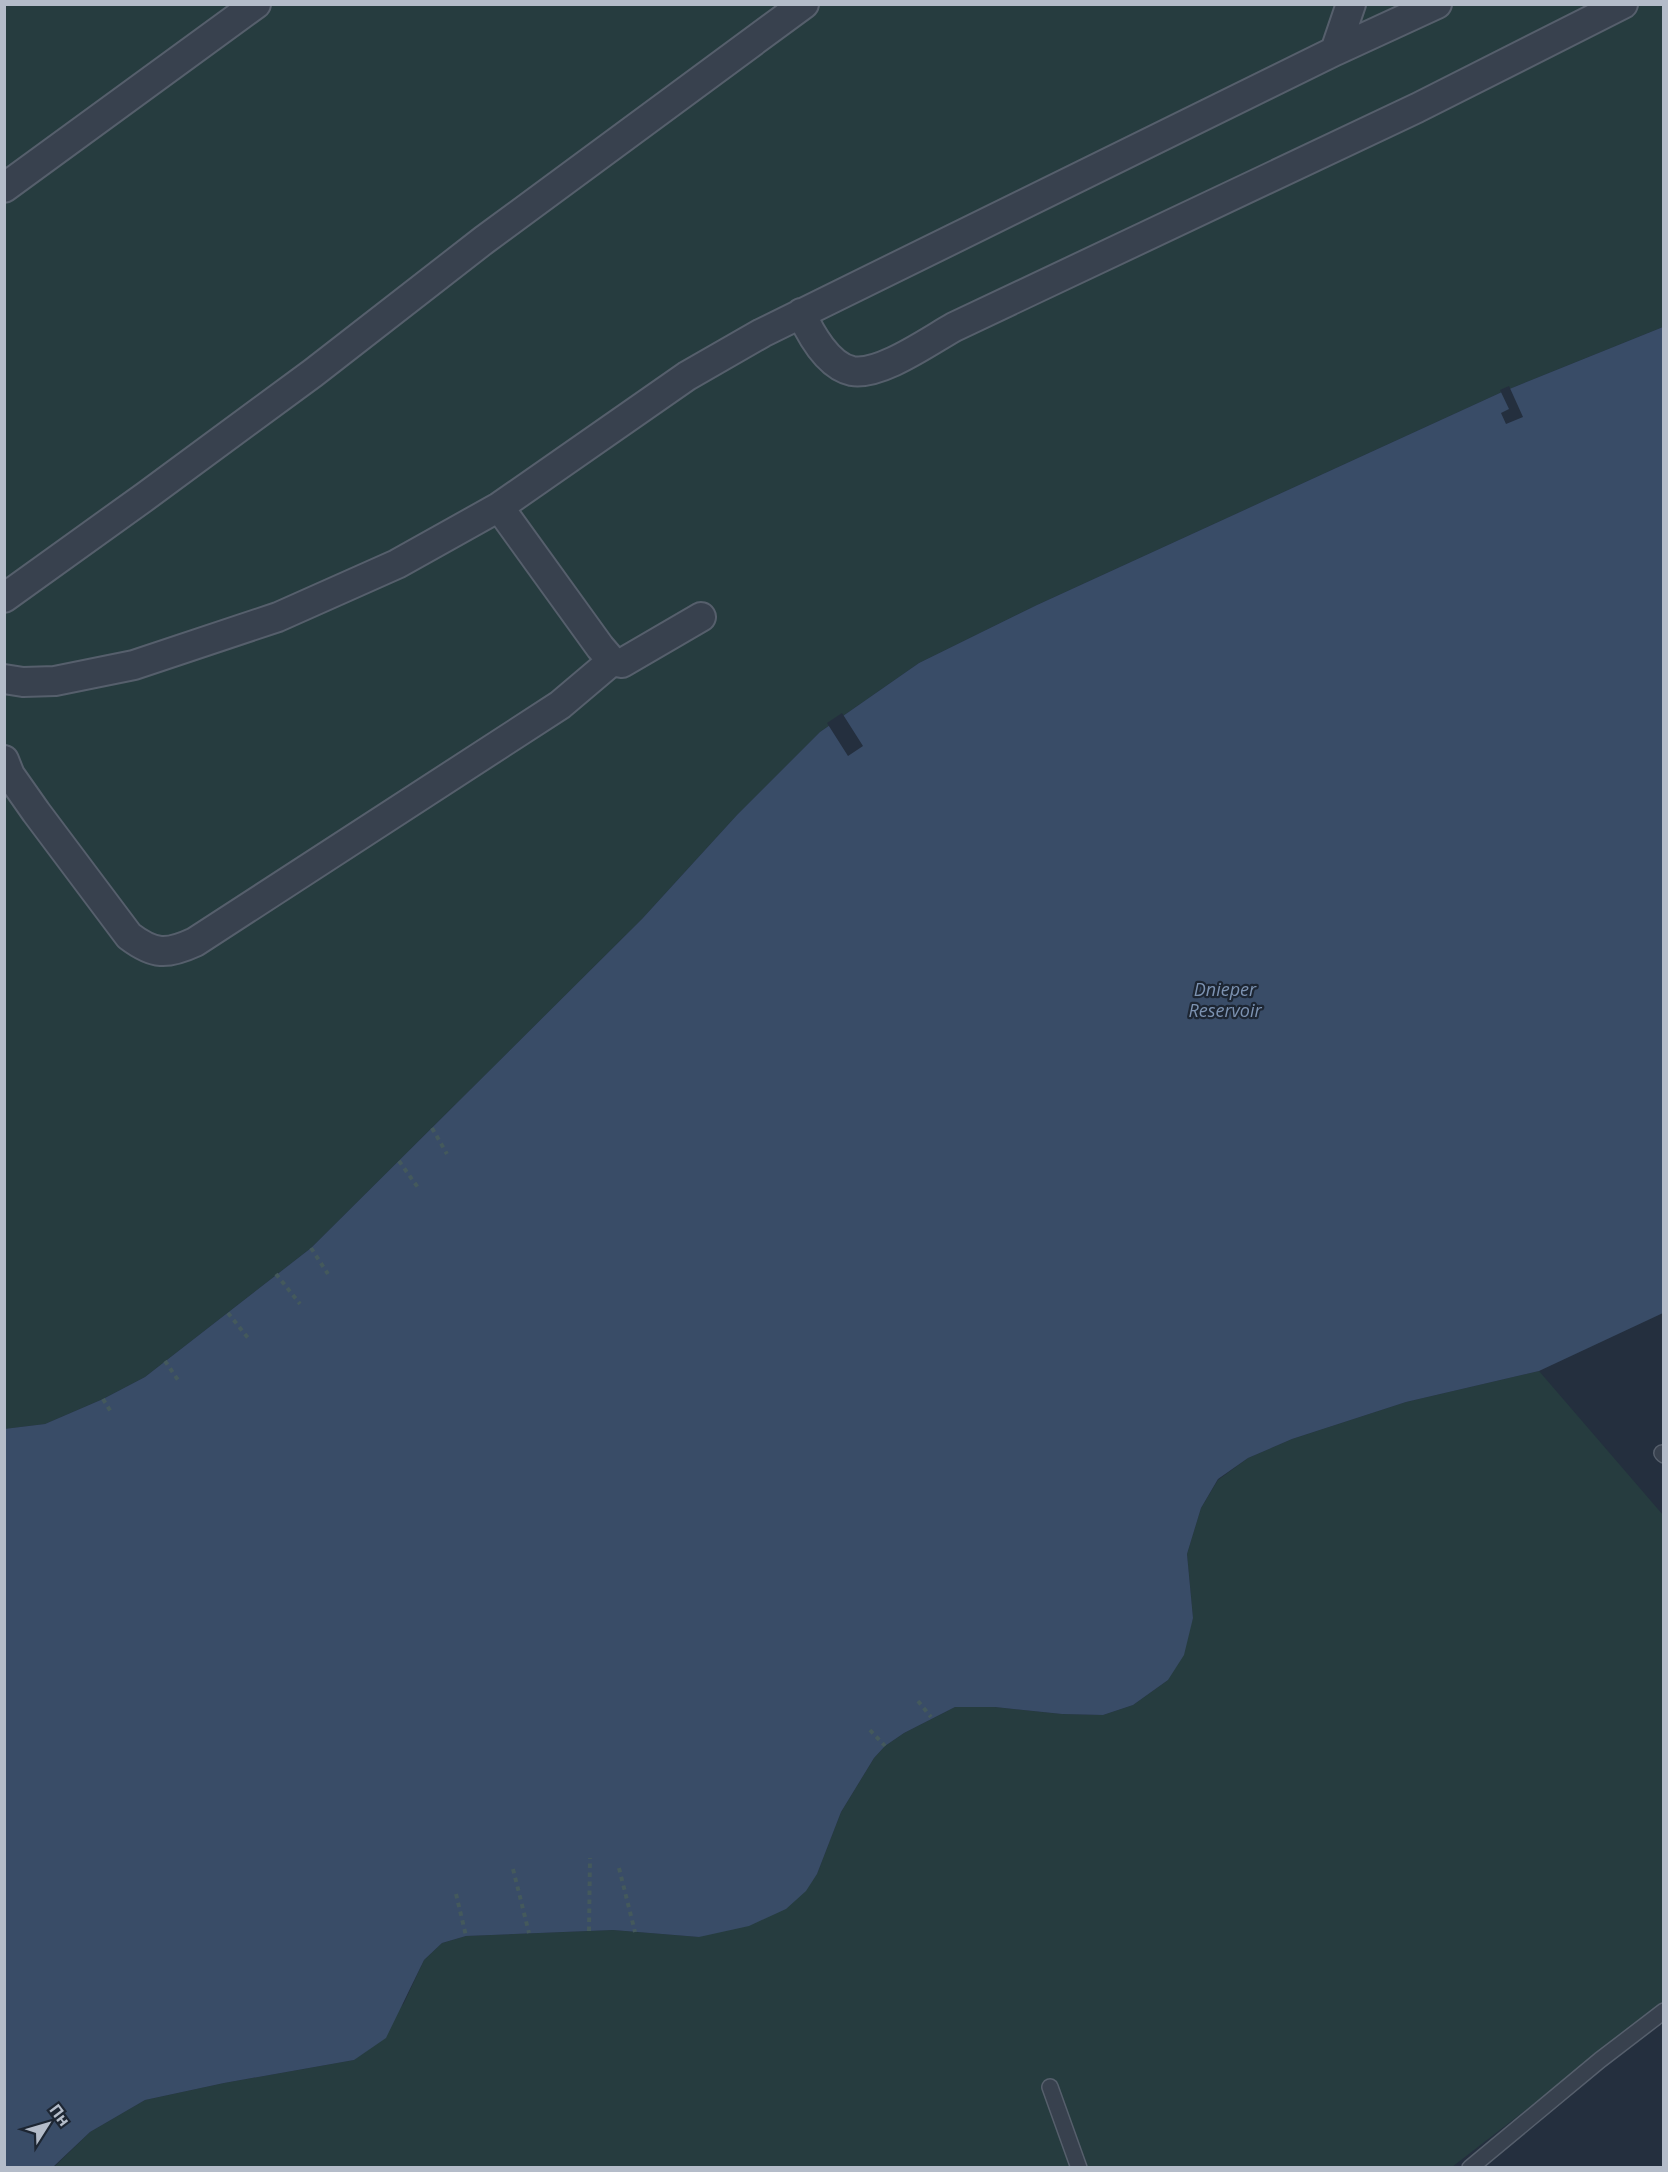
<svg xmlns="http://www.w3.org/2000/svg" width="1668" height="2172" font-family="'Open Sans',sans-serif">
<rect width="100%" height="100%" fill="#242f3e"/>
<path fill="#263c3f" d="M4 5H1663V327L1502 392 1037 605 919 663 820 732 737 815 642 919 311 1248 145 1377 103 1399 45 1424 5 1429Z
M1539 1371 1663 1515V2004L1452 2167 53 2168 90 2132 145 2100 224 2083 354 2060 404 2003 424 1960 442 1943 466 1936 613 1930 699 1937 805 1891 817 1874 841 1812 874 1758 885 1746 904 1733 955 1707H995L1062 1714 1103 1715 1133 1705 1168 1680 1193 1618 1187 1554 1201 1508 1218 1480 1248 1458 1292 1439 1406 1402Z"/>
<path fill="#394c67" d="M1663 327V1313L1539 1371 1406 1402 1292 1439 1248 1458 1218 1479 1201 1508 1187 1554 1193 1618 1184 1655 1168 1680 1133 1705 1103 1715 1062 1714 995 1707H955L904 1733 885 1746 874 1758 841 1812 817 1874 806 1891 786 1909 749 1926 699 1937 613 1930 466 1936 442 1943 424 1960 386 2038 354 2060 224 2083 145 2100 90 2132 53 2167H5L4 1429 45 1424 103 1399 145 1377 311 1248 642 919 737 815 820 732 919 663 1037 605 1502 392Z"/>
<path fill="#242f3e" d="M1509 386 1523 417 1506 424 1501 413 1509 409 1500 390Z
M842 713 863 746 848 756 827 723Z"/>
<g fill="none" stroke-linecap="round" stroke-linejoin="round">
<g stroke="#565f6c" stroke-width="18">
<path id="service" d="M1662 1453 1664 1455
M1050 2087 1079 2168
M1470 2168 1600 2060 1664 2011"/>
</g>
<g stroke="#565f6c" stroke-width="32">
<path id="minor" d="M1335 51 1351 4
M4 188 256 4
M801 313C810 333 828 366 852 371 880 376 929 341 954 327L1417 108 1623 4
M499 507 600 647 612 661
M4 598 146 496 313 373 484 240 804 4
M4 679 23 682 55 681 134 665 278 617 397 564 499 507 687 376 762 333 1335 51 1437 4
M4 760 10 775 36 812 129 936C154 955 167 955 195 942L560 705 612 661 622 663 701 617"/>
</g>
<path stroke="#44595c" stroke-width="4" stroke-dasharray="4.5 4.5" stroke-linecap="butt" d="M432 1128 447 1154
M399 1161 419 1189
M311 1248 328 1274
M276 1274 300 1304
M228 1313 248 1338
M165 1361 178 1380
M103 1399 111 1412
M918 1701 931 1717
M870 1730 885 1746
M619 1868 635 1932
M513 1869 529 1933
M456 1894 466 1936
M589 1931 590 1858"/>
<use href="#service" stroke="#38414e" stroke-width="15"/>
<use href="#minor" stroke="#38414e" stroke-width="28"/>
</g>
<g text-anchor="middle" stroke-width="4.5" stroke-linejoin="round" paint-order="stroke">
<g font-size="18" font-style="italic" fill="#7c92b1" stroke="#1d2633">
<text x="1225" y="996">Dnieper<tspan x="1225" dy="21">Reservoir</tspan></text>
</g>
</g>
<rect width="1668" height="2172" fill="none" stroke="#b4bcc9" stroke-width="12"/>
<g transform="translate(48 2124) rotate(53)" stroke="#1d2633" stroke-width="4.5" paint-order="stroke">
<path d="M0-4.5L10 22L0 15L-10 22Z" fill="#b4bcc9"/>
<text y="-9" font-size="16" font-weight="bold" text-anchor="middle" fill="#b4bcc9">Пн</text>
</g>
</svg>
